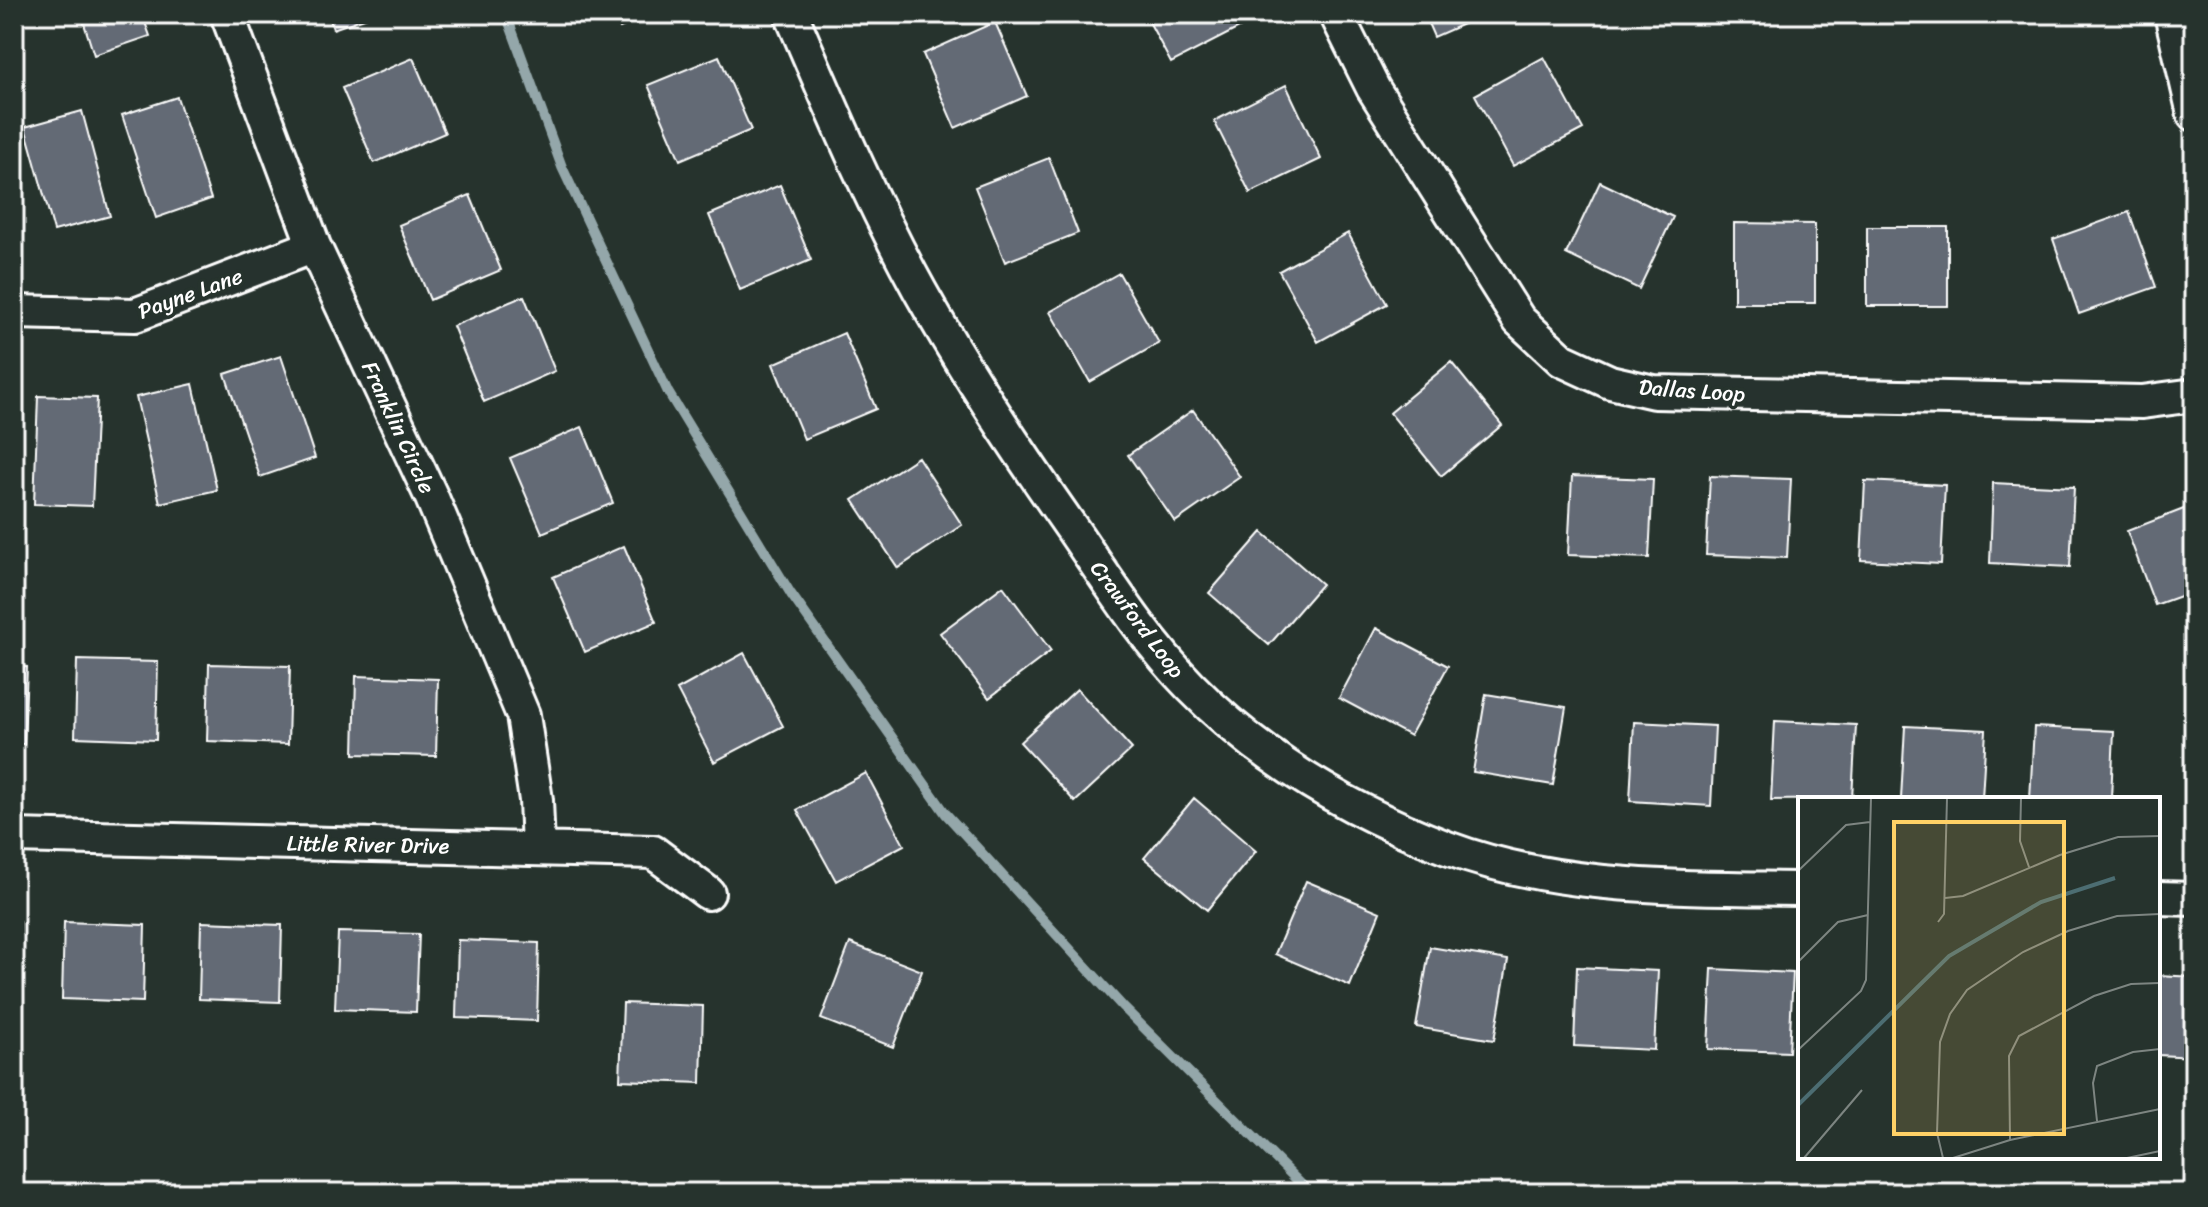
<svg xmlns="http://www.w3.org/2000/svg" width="2208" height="1207" font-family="Sriracha,sans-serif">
<rect width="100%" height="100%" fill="#26332d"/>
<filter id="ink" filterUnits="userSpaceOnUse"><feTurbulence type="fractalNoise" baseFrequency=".0125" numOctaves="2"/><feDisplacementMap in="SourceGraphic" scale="16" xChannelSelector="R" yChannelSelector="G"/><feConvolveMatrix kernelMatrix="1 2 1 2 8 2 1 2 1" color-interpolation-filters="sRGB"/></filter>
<g filter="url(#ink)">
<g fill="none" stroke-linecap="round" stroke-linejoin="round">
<path stroke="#94a7aa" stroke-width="10" d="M506 14 562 167 668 392 791 594 946 814 1123 1007 1310 1193"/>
</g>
<path fill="#636a75" stroke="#fff" stroke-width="2" d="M81 14H142L150 36 94 55Z
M328 14H376L333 29Z
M614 14H653L620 28Z
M1145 14H1235L1241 27 1171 63Z
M1424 14H1486L1434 37Z
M995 22 1027 96 955 128 923 54Z
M719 56 751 130 680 160 648 85Z
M1544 57 1583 129 1513 166 1475 95Z
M413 58 445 133 374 163 342 88Z
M1286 85 1321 159 1250 193 1214 121Z
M177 97 211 199 156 218 122 115Z
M82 111 110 216 54 231 25 127Z
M1049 158 1078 233 1005 262 975 187Z
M1600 182 1673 217 1639 289 1566 254Z
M780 185 811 260 740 290 709 215Z
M470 195 501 270 430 300 399 225Z
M2129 212 2156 287 2079 314 2053 239Z
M1734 223 1815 224V303H1734Z
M1867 227H1948V306H1867Z
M1348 233 1387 304 1318 342 1279 271Z
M1119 273 1159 343 1090 382 1050 312Z
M524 296 555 371 484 402 453 326Z
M844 333 876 409 804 439 773 364Z
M281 356 315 458 260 477 225 374Z
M1451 362 1502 425 1441 476 1390 413Z
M193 384 217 490 160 503 136 397Z
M38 396 97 398 92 506 34 504Z
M1193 410 1240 477 1175 522 1128 455Z
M582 427 613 503 542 533 510 458Z
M918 457 962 525 898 568 853 500Z
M1572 476 1653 479 1649 558 1568 555Z
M1710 476 1791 479 1787 558 1706 555Z
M1865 481 1945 485 1941 564 1861 560Z
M1993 483 2074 487 2070 567 1990 563Z
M2194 505V591L2155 605 2127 531Z
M1262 532 1322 584 1269 645 1209 593Z
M624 546 656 622 585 652 553 577Z
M1003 586 1051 651 989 698 940 633Z
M1376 628 1448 666 1410 736 1339 698Z
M744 653 783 726 714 762 677 690Z
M77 660 158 662 156 740 75 737Z
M209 664 290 666 288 744 207 741Z
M14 666 27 667 24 744H14Z
M356 676 438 679 436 756 354 754Z
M1077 689 1132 749 1075 802 1020 742Z
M1486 694 1566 707 1553 785 1473 772Z
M1775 721 1856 725 1852 799 1771 800Z
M1634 722 1715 726 1711 806 1630 801Z
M1905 726 1986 730 1982 799H1901Z
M2034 727 2114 731 2111 799H2030Z
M866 773 904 845 836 881 797 810Z
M1194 798 1256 851 1207 910 1144 858Z
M1306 881 1380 912 1350 986 1275 954Z
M14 922H20L18 1000H14Z
M64 922 145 925 143 1002 62 999Z
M201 922 282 925 280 1002 199 999Z
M338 932 419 934 416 1012 335 1009Z
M458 940 539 943 537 1021 456 1018Z
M850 943 922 971 893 1047 821 1019Z
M1430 947 1508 960 1494 1040 1416 1027Z
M1577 967 1658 971 1654 1050 1574 1046Z
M1712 969 1793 973 1789 1052 1708 1049Z
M2158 975 2194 977V1057L2158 1055Z
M623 1003 703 1006 701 1083 620 1080Z"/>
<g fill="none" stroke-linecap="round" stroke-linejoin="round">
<g stroke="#fff" stroke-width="38">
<path id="minor" d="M227 14 314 246 432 498 523 715 536 800 538 848
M791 14C831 107 871 202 920 291 966 373 1019 453 1073 530 1110 584 1145 640 1191 687 1262 760 1353 812 1447 848 1558 890 1684 887 1800 889
M1336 14 1373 88 1519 320 1562 360 1610 382 1654 392 2142 402 2194 395
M2171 14 2194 114
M14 312 135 315 314 246
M14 836 653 852 708 893
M2158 898 2194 899"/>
</g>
<use href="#minor" stroke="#26332d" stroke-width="32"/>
</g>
</g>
<g text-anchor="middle" stroke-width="7" stroke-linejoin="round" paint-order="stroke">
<g font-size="22" fill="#fff" stroke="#26332d">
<text transform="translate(190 293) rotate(-20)" y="8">Payne Lane</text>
<text transform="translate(1692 390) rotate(4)" y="8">Dallas Loop</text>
<text transform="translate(399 427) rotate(65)" y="8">Franklin Circle</text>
<text transform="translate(1138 619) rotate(53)" y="8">Crawford Loop</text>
<text transform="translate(368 844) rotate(1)" y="8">Little River Drive</text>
</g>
</g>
<g transform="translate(1798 797)">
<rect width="362" height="362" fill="#26332d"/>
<path fill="none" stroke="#4c6d72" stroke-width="4" d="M0 308 151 159 243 105 317 81"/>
<path fill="none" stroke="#7d8581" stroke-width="2" d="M223 1 222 44 231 70M0 74 48 28 72 25M147 101 165 99 262 58 320 40 362 39M140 125 146 117 149 1M0 165 40 125 70 118M0 253 63 194 68 183 73 1M299 324 295 286 299 269 335 255 362 252M212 343 211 259 221 239 296 199 333 187 362 186M6 361 64 293M145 361 139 336 142 245 152 217 169 193 225 155 270 134 319 119 362 117M155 361 212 343 362 312M329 361 362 354"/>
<path fill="#ffd166" fill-opacity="0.15" stroke="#ffd166" stroke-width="4" d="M96 25H266V337H96Z"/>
<rect width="362" height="362" fill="none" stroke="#fff" stroke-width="4"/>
</g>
<rect width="2208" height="1207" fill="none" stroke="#26332d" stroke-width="48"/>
<rect x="24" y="24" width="2160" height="1159" fill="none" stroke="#fff" stroke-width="3" filter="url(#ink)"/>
</svg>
